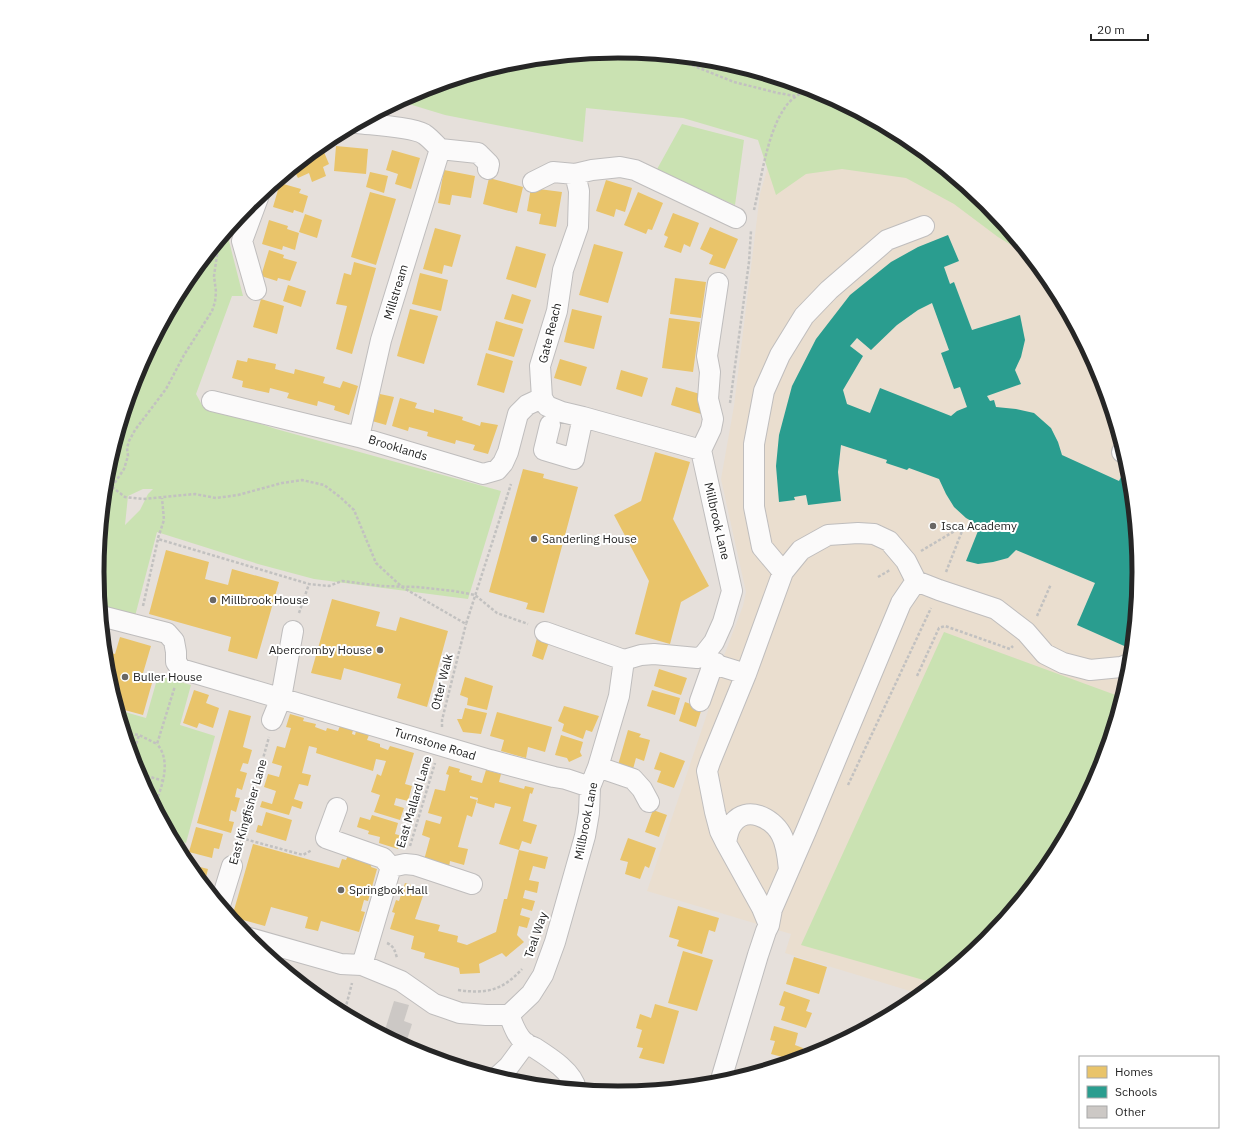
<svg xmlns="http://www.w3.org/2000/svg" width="1235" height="1144" font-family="'IBM Plex Sans',sans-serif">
<rect width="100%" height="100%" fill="#e6e0db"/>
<path fill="#eadecf" d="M781 122 907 139 986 204 1051 283 1099 373 1129 471 1138 572 1128 674 1099 772 1051 862 986 941 920 994 785 953 791 934 647 891 701 732 713 696 720 666 743 606 746 592 721 479 734 406 760 194Z"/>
<path fill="#cae2b2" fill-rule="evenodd" d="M618 51 719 61 817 91 907 139 986 204 1029 256 998 237 954 204 906 178 842 169 806 174 776 195 758 140 683 118 586 108 583 142 445 115 399 101 418 91 516 61Z
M682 124 744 140 735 205 656 171Z
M233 223 229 241 243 296H232L196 394 202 405 276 429 501 491 468 599 314 579 258 564 157 532 134 620 100 612 97 572 107 470 134 381 155 350 186 283V280ZM143 489H153L148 494 140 510 125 525 128 496Z
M944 632 1121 697 1099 772 1051 862 986 941 934 983 801 945Z
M158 676 191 685 180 725 215 736 186 843 173 840 136 771 118 710 146 718Z"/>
<path fill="#d6d0cb" d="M132 757 139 759 146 770 141 781 136 771Z"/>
<path fill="#e9c46a" d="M321 145 329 164 323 167 326 176 312 182 309 173 298 178 293 168Z
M336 146 368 149 366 174 334 171Z
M392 150 420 158 411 189 395 184 398 174 386 170Z
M444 170 475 176 471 198 452 195 450 205 438 203Z
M370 172 388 176 384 193 366 187Z
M489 178 523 187 517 213 483 204Z
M606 180 632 188 625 212 616 209 614 217 596 211Z
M280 183 301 189 299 193 308 196 303 213 294 210 293 213 273 207Z
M531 188 562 192 556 227 539 224 541 214 527 211Z
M370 192 396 199 376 265 351 257Z
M638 192 663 203 652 230 648 229 646 234 624 225Z
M673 213 699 223 690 247 684 244 681 253 664 247 668 237 664 235Z
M305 214 322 220 317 238 299 232Z
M269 220 288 226 287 229 299 233 295 250 283 246 282 250 262 244Z
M710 227 738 239 725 269 709 264 713 255 700 249Z
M435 228 461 235 452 267 444 265 442 274 423 269Z
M594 244 623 252 608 303 579 295Z
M516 246 546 254 536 288 506 279Z
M269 250 284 255 283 258 297 262 290 281 278 278 277 281 261 276Z
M354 262 376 268 352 354 336 349 347 306 336 304 344 273 351 275Z
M420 273 448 280 441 311 412 304Z
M675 278 706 282 701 318 670 314Z
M288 285 306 291 301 307 283 301Z
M512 294 531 300 523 324 504 319Z
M261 299 284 306 277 334 253 327Z
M410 309 438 316 424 364 397 356Z
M572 309 602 316 594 349 564 342Z
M669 318 700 322 693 372 662 368Z
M496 321 523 329 514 357 488 350Z
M486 353 513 361 504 393 477 385Z
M248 358 276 364 275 369 294 374 295 369 325 377 323 383 340 388 343 381 358 386 349 415 334 410 335 406 318 401 317 406 287 398 289 393 270 388 269 393 242 387 243 381 232 378 237 360 247 362Z
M560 359 587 367 581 386 554 378Z
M621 370 648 378 642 397 616 389Z
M676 387 707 396 701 414 671 405Z
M380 394 394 397 386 425 372 421Z
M400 398 417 403 415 408 434 413V409L463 417 462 420 480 426 481 422 498 425 488 454 473 450 475 445 456 440 455 444 427 436 428 432 409 427 408 431 392 426Z
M655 452 690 462 673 519 709 586 681 602 670 644 635 634 649 581 614 515 641 501Z
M523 469 544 474 543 478 578 487 544 613 526 609 528 603 489 592Z
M166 550 209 562 205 579 228 585 232 569 279 582 257 659 228 651 231 637 149 614Z
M332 599 380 612 376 626 396 631 400 617 448 631 427 707 397 698 401 684 344 668 341 680 311 673Z
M120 637 151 646 141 680 152 683 143 715 117 708 114 698V695L113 694 106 673 104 651 115 654Z
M537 638 549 642 543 660 532 656Z
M659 669 687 678 681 695 654 686Z
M465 677 493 686 487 710 467 705 468 698 460 695Z
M194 690 209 695 206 703 219 708 213 728 199 723 197 728 183 723Z
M652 690 680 698 675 715 647 706Z
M685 702 702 708 696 727 679 721Z
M564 706 599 716 592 732 586 730 583 739 562 731 564 724 558 721Z
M465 708 487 713 481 734 463 732 457 719H462Z
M229 710 251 716 243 747 252 750 248 764 243 763 240 771 247 773 242 790 237 788 235 797 240 798 236 812 231 810 229 821 234 822 231 833 197 823Z
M497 712 552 727 545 752 528 747 526 758 501 751 504 740 490 736Z
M290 714 304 718 303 721 316 724 315 727 326 731 327 728 338 731 340 726 353 730 352 734 355 735 356 731 369 735 367 740 380 744V747L388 750 390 746 414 753 405 784 412 786 408 801 396 798 394 805 404 808 400 820 374 812 380 795 371 792 377 774 381 776 386 761 376 759 373 771 316 753 317 748 309 746 302 773 311 775 308 786 299 784 294 799 303 802 301 809 292 806 289 815 260 807 262 801 272 804 276 791 264 787 268 774 279 777 282 766 272 763 277 746 285 748 291 728 286 727Z
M628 730 641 734 639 737 650 740 644 761 636 758 633 769 618 765Z
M561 735 583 742 580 752 582 756 569 762 567 758 555 755Z
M660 752 685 761 674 788 657 782 661 771 654 769Z
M449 766 460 769 459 772 472 776 471 780 482 783 486 770 501 774 499 782 524 789 525 786 534 788 532 794 530 793 523 821 537 825 531 844 522 841 519 850 548 857 545 869 533 866 529 880 539 882 537 893 525 890 523 898 535 901 532 911 522 908 520 915 530 918 527 928 519 926 517 935 524 942 506 957 502 953 479 964 480 973 460 974 459 968 424 958 425 953 411 949 414 936 390 929 395 913 392 912 396 900 399 901 405 883 425 890 415 919 440 925 438 931 458 936 457 942 467 945 496 932 504 899H507L519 850 499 844 511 807 495 803 494 808 477 803 478 798 470 796V798L477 800 472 817 467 815 458 847 468 849 464 865 450 861 449 867 424 860 430 838 422 835 426 820 440 824 442 817 428 813 435 789 445 791 449 775 446 774Z
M653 810 667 815 659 837 645 832Z
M266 812 292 820 286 841 256 832 258 825 262 826Z
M372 815 398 823 395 834 402 836 398 849 379 843 380 837 368 834 369 831 357 827 360 817 370 820Z
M196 827 223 834 219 849 214 848 212 858 189 852Z
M628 838 656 848 649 868 645 866 640 879 625 874 628 862 620 860Z
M253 844 339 868 342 859 346 860 348 855 372 862 371 867 377 869 368 901 364 900 361 911 365 912 359 932 321 921 318 931 305 928 308 917 271 907 265 926 232 917Z
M181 855 190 857 188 864 208 869 205 881 210 882 208 890 184 861Z
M678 906 719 918 715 932 709 930 702 954 677 946 679 940 669 937Z
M683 951 713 960 697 1011 668 1003Z
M794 957 827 967 819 994 786 984Z
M784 991 810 1000 806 1011 812 1013 806 1028 781 1020 785 1007 779 1005Z
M655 1004 679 1011 664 1064 639 1058 643 1048 637 1047 642 1030 636 1028 640 1014 651 1018Z
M774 1026 798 1033 795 1045 803 1048 800 1058 794 1060 771 1054 775 1041 770 1040Z
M764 1062 776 1066 761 1070Z"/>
<path fill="#2a9d8f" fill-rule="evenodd" d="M948 235 959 261 944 267 950 284 954 282 972 330 1020 315 1025 340 1021 357 1015 370 1021 384 987 396 990 401 994 400 996 407 1016 409 1034 413 1051 428 1058 442 1062 455 1119 481 1122 475 1129 479 1138 572 1131 649 1077 625 1095 583 1016 550 1008 558 993 562 978 564 966 561 980 526 966 518 954 507 946 494 939 479 909 468 907 470 886 463 887 460 841 445 838 472 841 501 808 505 806 495 794 497 795 500 779 502 776 466 779 435 792 386 816 339 850 295 891 262 918 247ZM932 303 949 350 941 353 954 389 960 387 967 407 957 411 951 416 880 388 870 413 847 404 843 390 863 356 850 346 857 338 871 350 897 325 918 310Z"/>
<path fill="#ccc8c5" d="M394 1001 409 1005 404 1021 412 1024 407 1040 384 1033Z"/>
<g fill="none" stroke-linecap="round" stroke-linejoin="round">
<g stroke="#bfbdbd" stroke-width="22">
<path id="minor" d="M357 123C373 125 412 127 424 134 430 138 435 144 440 149L381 340 359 437
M440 149 478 153 489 164 488 169
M575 174 579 191 578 227 563 270 557 311 540 366 542 398 547 406 562 412 583 417 701 450 732 591 723 622 714 642 703 656 697 658 654 654 641 655 624 660
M533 182 553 172 575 174 592 170 620 167 635 170 736 218
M256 290 242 241 259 195
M212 401 359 437 483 474 497 470 503 463 508 452 518 414 527 405 542 398
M550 425 544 450 574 459 583 417
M701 450 711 429 713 419 708 399 710 372 707 356 718 283
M1122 452H1123
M783 572 762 547 754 507V444L764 391 780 355 804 316 829 290 887 240 924 226
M916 581 939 590 996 609 1026 632 1045 654 1063 663 1090 670 1121 667 1129 664
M101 616 167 633 174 641 176 652V662L181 669 490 760 554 777 566 779 590 787
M545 632 624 660
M703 656 720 666 746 674
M700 701 711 670 716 663
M272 720 281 698 293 631
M598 767 633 779 642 789 649 802
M337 808 326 838 383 858 391 867
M726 843C727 836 728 829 733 823 747 805 772 818 781 834 787 845 788 859 789 870
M220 905 232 866
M246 937 341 964 362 965 401 981 434 1004 460 1013 486 1015H509
M362 965 391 867 405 864 415 865 472 884
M497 1077 509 1066 526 1043
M720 1083 758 955 766 931 769 925 772 909 806 831 901 603 916 581 906 561 889 541 874 534 858 533 828 535 801 550 783 572 746 674 710 762 707 771 715 812 720 831 726 843 762 908 769 925
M576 1089C573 1072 549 1057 535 1048 531 1046 527 1045 524 1042 516 1035 513 1024 509 1015L531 994 543 975 555 942 585 836 589 813 590 787 598 767 619 696 624 660"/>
</g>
<path stroke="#c2c1c0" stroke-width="2.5" stroke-dasharray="3 2" stroke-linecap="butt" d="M669 56 734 82 778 93 795 96
M754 210C761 180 767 134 784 109 790 99 800 93 810 89
M730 403 749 262 751 231
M112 487 125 497 143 499 195 494 216 498 238 495 282 483 302 480 324 485 340 497 354 510 376 563 402 587 466 624 511 484
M104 493 112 487 124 469 128 456 127 448 129 441 135 430 166 389 184 355 212 311 215 302 216 292 214 276 218 248 216 244
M158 538 164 520 162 498
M921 551 963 526
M946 572 964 526
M878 577 890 570
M143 606 158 539 309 584 329 586 342 581 382 586 417 587 454 591 475 595 497 613 528 624
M299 613 309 584
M1037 616 1051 584
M917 676 939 628 945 626 1010 649 1013 646
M442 727V720L466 624
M125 733 139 735 157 744 175 686
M132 758 139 735
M137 773 164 781
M848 785 931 608
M152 801 156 802C163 784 171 760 157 744
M241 838 303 855 312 850
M410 846 435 763
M238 848 269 737
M387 943C394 946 395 951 397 958
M458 990C486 994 502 991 522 969
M344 1014 352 983
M401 1044 482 1067
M595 1086 608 1092"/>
<use href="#minor" stroke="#fbfafa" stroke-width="20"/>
</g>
<g fill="#696765" stroke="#fff" stroke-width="1.5">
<circle cx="933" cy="526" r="4"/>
<circle cx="534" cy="539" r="4"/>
<circle cx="213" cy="600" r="4"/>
<circle cx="380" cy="650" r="4"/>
<circle cx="125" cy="677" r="4"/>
<circle cx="341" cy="890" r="4"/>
</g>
<g text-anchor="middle" stroke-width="4" stroke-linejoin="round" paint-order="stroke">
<g font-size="12" fill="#262626" stroke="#fff">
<text transform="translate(396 292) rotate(-73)" y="4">Millstream</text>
<text transform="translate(550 333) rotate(-76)" y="4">Gate Reach</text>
<text transform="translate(398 448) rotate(17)" y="4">Brooklands</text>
<text transform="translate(717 521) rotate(77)" y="4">Millbrook Lane</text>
<text transform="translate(442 682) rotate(-76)" y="4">Otter Walk</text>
<text transform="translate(435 744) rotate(17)" y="4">Turnstone Road</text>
<text transform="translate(414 802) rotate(-73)" y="4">East Mallard Lane</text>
<text transform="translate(248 812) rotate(-74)" y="4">East Kingfisher Lane</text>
<text transform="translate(586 821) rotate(-79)" y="4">Millbrook Lane</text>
<text transform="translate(536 935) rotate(-71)" y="4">Teal Way</text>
</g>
<g font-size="12" fill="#262626" stroke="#fff" text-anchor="start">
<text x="941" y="530">Isca Academy</text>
<text x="542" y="543">Sanderling House</text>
<text x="221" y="604">Millbrook House</text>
<text x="372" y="654" text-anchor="end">Abercromby House</text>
<text x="133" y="681">Buller House</text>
<text x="349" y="894">Springbok Hall</text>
</g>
</g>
<path d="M0 0H1235V1144H0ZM104 572a514 514 0 1 1 1028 0a514 514 0 1 1-1028 0Z" fill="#fff" fill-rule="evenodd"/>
<path fill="none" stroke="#262626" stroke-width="5" d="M104 572a514 514 0 1 1 1028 0a514 514 0 1 1-1028 0Z"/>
<rect x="1079" y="1056" width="140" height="72" fill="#ffffff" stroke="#a8a8a8"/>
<rect x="1087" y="1066" width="20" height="12" fill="#e9c46a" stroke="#a8a8a8"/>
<text x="1115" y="1076" font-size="12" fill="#262626">Homes</text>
<rect x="1087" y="1086" width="20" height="12" fill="#2a9d8f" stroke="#a8a8a8"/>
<text x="1115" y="1096" font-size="12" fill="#262626">Schools</text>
<rect x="1087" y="1106" width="20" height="12" fill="#ccc8c5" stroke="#a8a8a8"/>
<text x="1115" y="1116" font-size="12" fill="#262626">Other</text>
<path d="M1091 34v6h57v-6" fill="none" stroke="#262626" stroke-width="2"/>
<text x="1097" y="34" font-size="12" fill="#262626" stroke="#ffffff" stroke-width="3" paint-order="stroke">20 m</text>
</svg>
